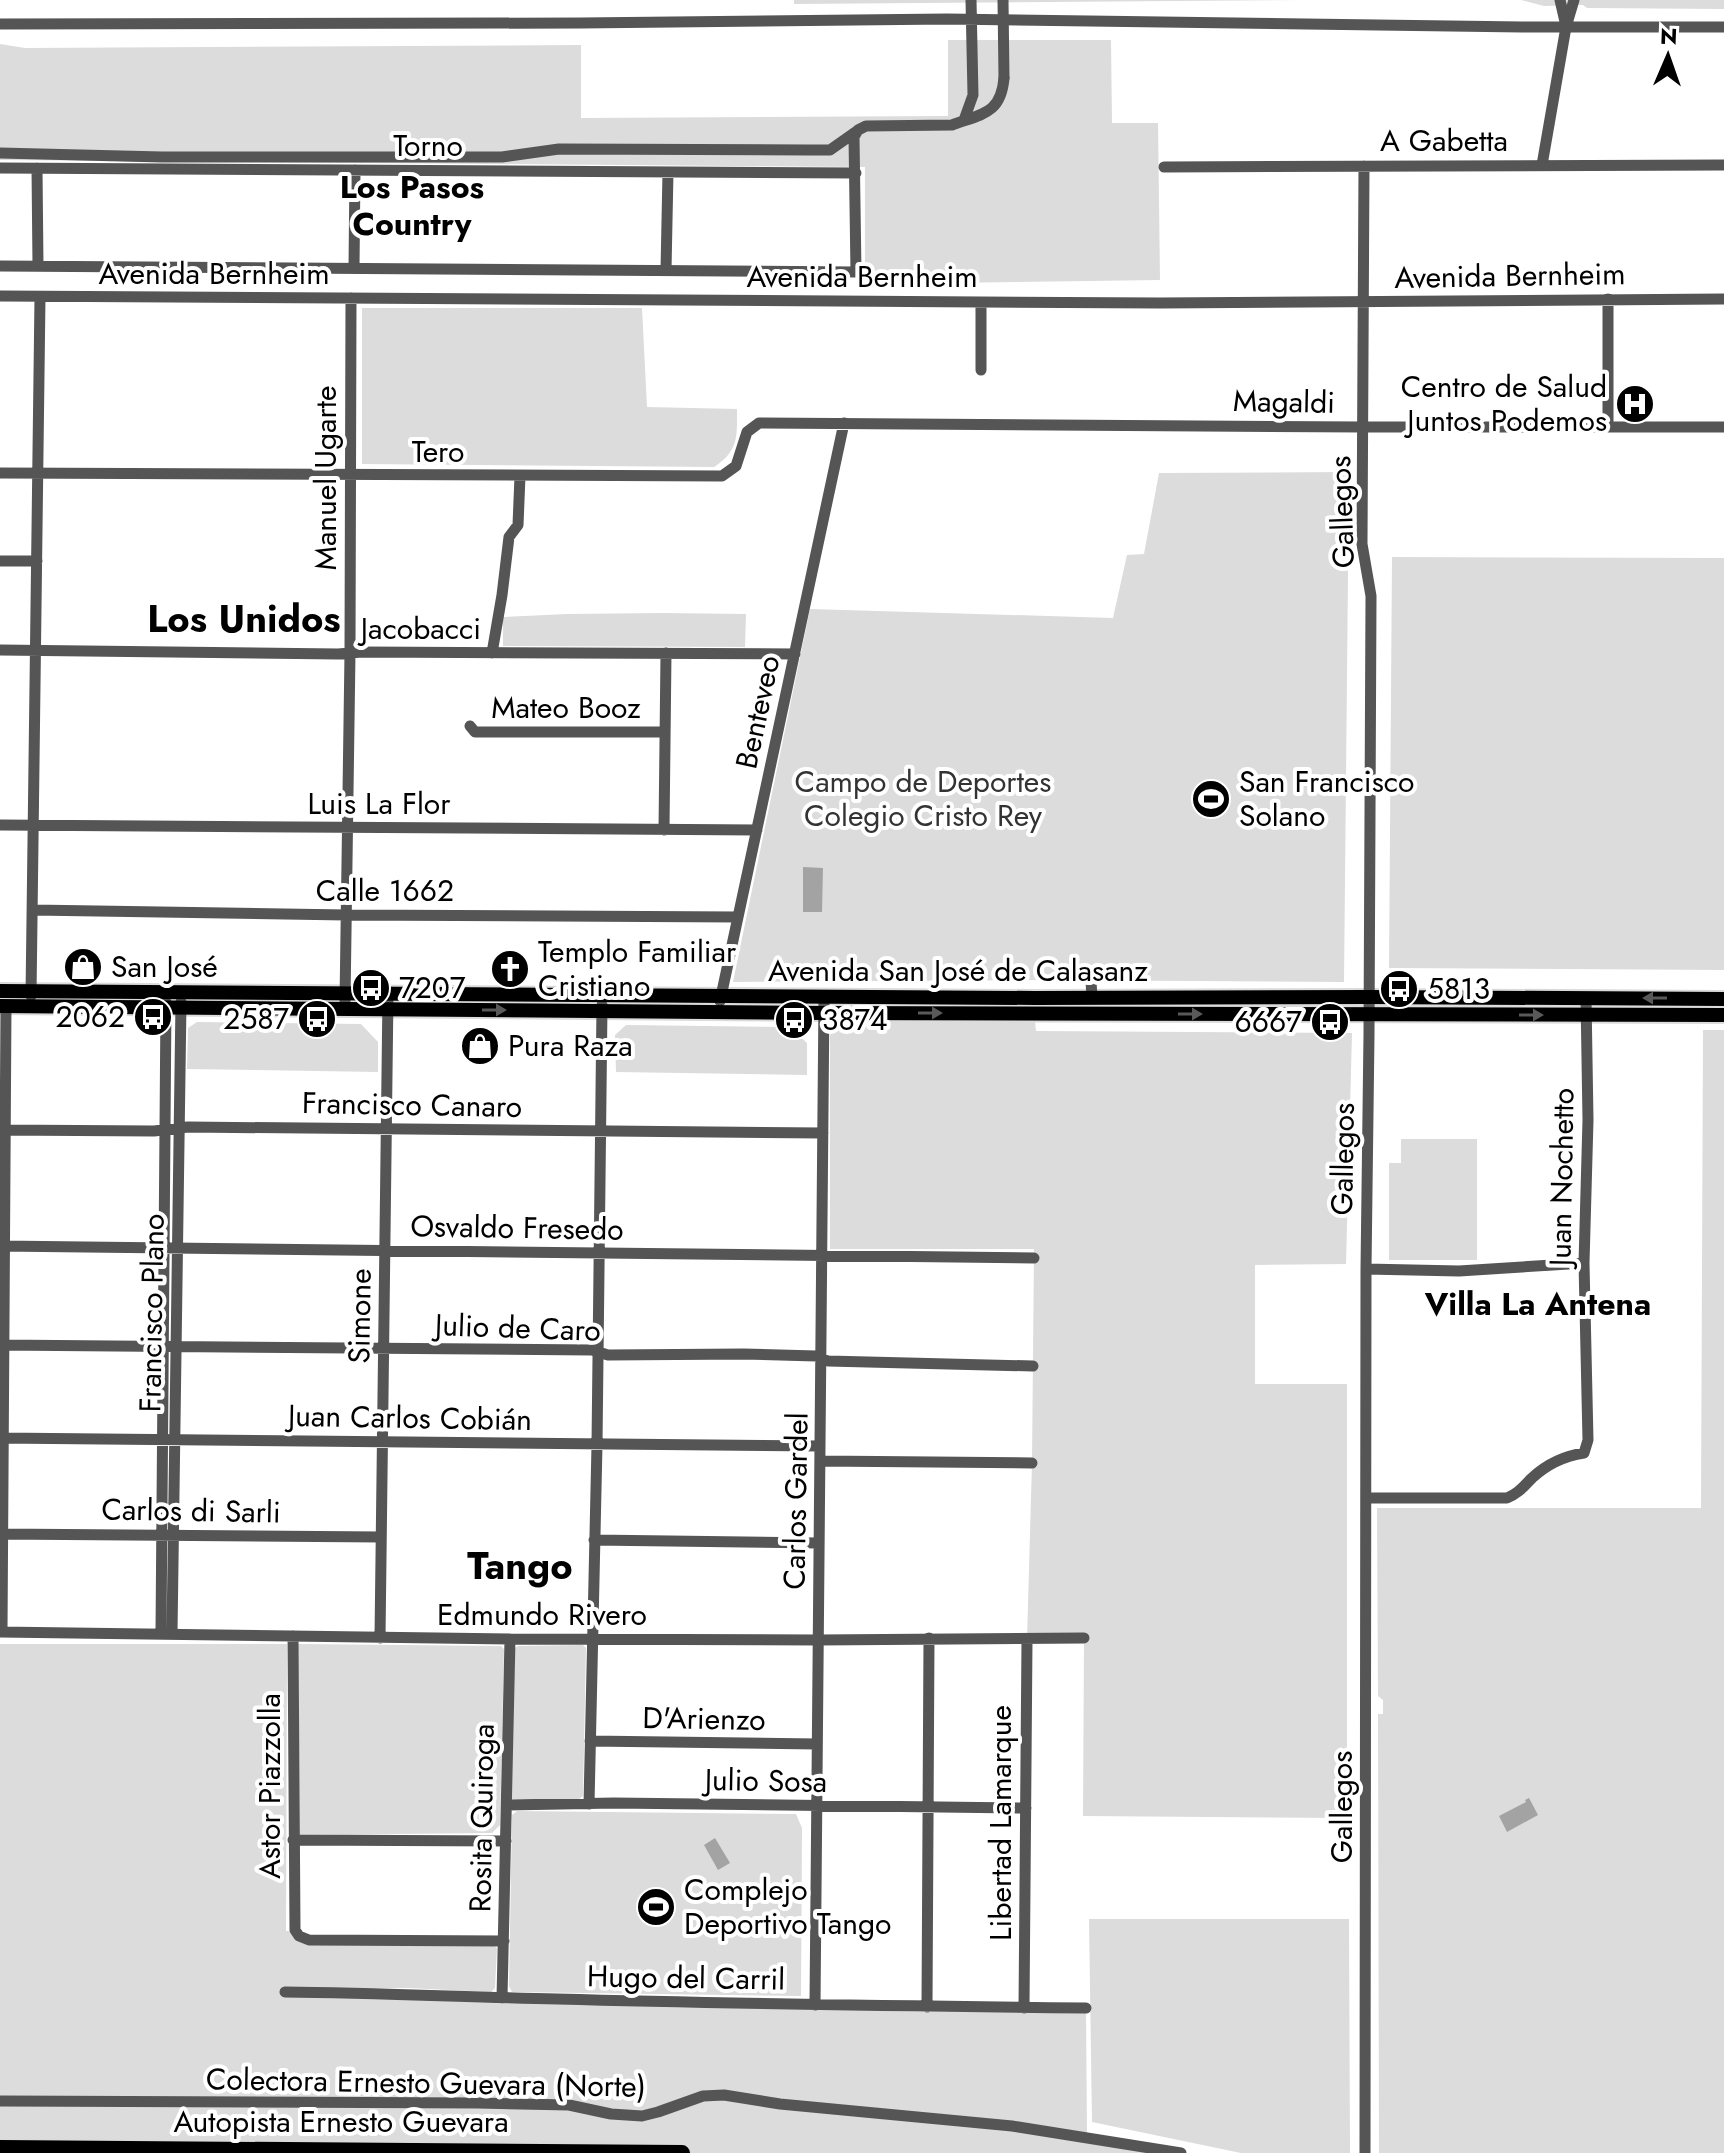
<svg xmlns="http://www.w3.org/2000/svg" width="1724" height="2153" font-family="Jost,sans-serif">
<rect width="100%" height="100%" fill="#fff"/>
<path fill="#dcdcdc" d="M794 0H1303L794 4Z
M1521 0H1724V9L1587 8 1583 5 1544 6Z
M948 40H1111L1112 123H1158L1160 280 865 284V167L0 160V44L25 48 581 45V118L948 116Z
M362 308H642L647 407 737 409C737 436 739 451 714 467L362 464Z
M1349 472 1344 982 1037 980 733 982 810 609 1113 618 1127 555 1144 554 1159 473Z
M1392 557 1724 558V970L1389 968Z
M663 613 746 614 745 647 503 646V617L567 614Z
M842 1020 1035 1022 1036 1031 1352 1033 1346 1264 1255 1265V1384H1347V1818L1083 1816 1084 1639 1027 1640 1032 1463 1034 1249H830V1037C831 1027 832 1024 842 1020Z
M197 1022 361 1024 378 1042V1072L187 1069 188 1028Z
M626 1025 790 1027 807 1043V1075L616 1072 615 1035Z
M1703 1030H1724V2153H1379L1378 1714H1383V1700L1378 1696 1377 1508H1701Z
M1401 1139H1477V1260H1389V1163H1401Z
M0 1644H287L286 1931H293L297 1939 493 1945 497 1948 495 1988 491 1992 407 1988H286L1086 2008 1087 2137 1181 2153H0Z
M298 1644 501 1646 504 1649 500 1825 492 1833 300 1835Z
M583 1645 586 1648 583 1796 578 1800 512 1799 510 1795 515 1648 518 1646Z
M517 1811 796 1814 802 1828 801 1996 512 1992 509 1986 512 1815Z
M1089 1919H1349L1350 2153H1241L1092 2122Z"/>
<path fill="#a3a3a3" d="M803 867 823 868 822 912H803Z
M1529 1798 1538 1815 1507 1832 1499 1816 1526 1802 1525 1800Z
M715 1838 730 1863 718 1870 704 1845Z"/>
<g fill="none" stroke-linecap="round" stroke-linejoin="round">
<g stroke="#dbdbdb" stroke-width="18">
<path id="major" d="M0 991 1035 998 1369 997 1724 999
M0 1006 824 1013 1724 1015"/>
</g>
<g stroke="#dbdbdb" stroke-width="20">
<path id="highway" d="M0 2148 682 2153"/>
</g>
<path stroke="#555" stroke-width="11" d="M1560 0 1566 26
M0 24 581 23 947 19 1522 27H1724
M964 120 973 95 971 0
M0 153 162 157H502L559 149 808 150H830L857 131
M1542 165 1566 27 1574 0
M1364 166 1362 544 1371 596 1369 1034 1366 1269 1365 2153
M1164 167 1724 165
M0 168 856 173
M37 168 38 266
M0 266 856 272 854 137 858 130 866 126 952 125C982 114 1001 114 1004 78
M354 268 355 170
M666 270 668 172
M0 296 1160 303 1724 299
M1608 299V427
M981 370V302
M0 473 722 476 736 466 747 432 759 423 1363 427H1724
M0 561H37
M0 650 338 654 362 652 795 654
M492 653 502 595 509 537 518 525 520 476
M470 726 475 732H665
M0 825 757 830
M664 830 666 653
M33 910 346 915 738 917
M1091 981 1092 998
M31 996 40 297
M720 1001 844 423
M345 1002 350 653 351 298
M0 1130 154 1131 188 1127 823 1133
M0 1246 1034 1258
M1366 1269 1459 1271 1584 1263
M0 1345 592 1350 608 1355 744 1354 816 1356 828 1361 1033 1366
M0 1438 820 1446
M820 1461 1032 1463
M1366 1498H1507C1519 1493 1523 1487 1532 1478 1547 1464 1564 1456 1584 1453L1588 1440 1584 1263 1588 1120 1586 998
M0 1534 381 1537
M594 1540 819 1543
M0 1632 510 1639 818 1640 1084 1638
M2 1632 6 1006
M161 1633 166 1002
M172 1633 181 1002
M293 1636 295 1930 299 1936 309 1940 504 1941
M380 1638 388 994
M590 1741 817 1744
M589 1804 597 1445 602 1005
M507 1805 614 1803 1026 1808
M293 1840 506 1841
M285 1992C376 1993 467 1997 558 1999 734 2004 910 2006 1086 2008
M502 1998 510 1639
M815 2005 824 997
M927 2007 929 1638
M1024 2008 1027 1640
M0 2101 478 2103 569 2105 611 2114 642 2116 658 2112 703 2096 724 2095 780 2104 1012 2126 1181 2153"/>
<use href="#major" stroke="#000" stroke-width="14"/>
<use href="#highway" stroke="#000" stroke-width="16"/>
<path stroke="#555" stroke-width="11" d="M1003 0 1004 78"/>
</g>
<defs><path id="oneway-solid" d="M-6-.8H1V-3.2L6.5 0L1 3.2V.8H-6Z" transform="scale(2)"/></defs>
<g fill="#595959">
<use href="#oneway-solid" transform="translate(1655 998) rotate(-180)"/>
<use href="#oneway-solid" transform="translate(494 1010)"/>
<use href="#oneway-solid" transform="translate(930 1013)"/>
<use href="#oneway-solid" transform="translate(1190 1014)"/>
<use href="#oneway-solid" transform="translate(1531 1015)"/>
</g>
<defs>
<g id="hospital-disc" transform="scale(2)"><circle r="9.5" fill="#000" stroke="#fff"/><path d="M-5-5h3v3.5h4V-5h3V5h-3V1.5h-4V5h-3Z" fill="#fff"/></g>
<g id="stadium-disc" transform="scale(2)"><circle r="9.5" fill="#000" stroke="#fff"/><path d="M0-5a6.5 5 0 1 0 0 10a6.5 5 0 1 0 0-10ZM-3.5-1.8h7v3.6h-7Z" fill="#fff"/></g>
<g id="shop-disc" transform="scale(2)"><circle r="9.5" fill="#000" stroke="#fff"/><path d="M-5-2.5h2.3a2.7 3.5 0 0 1 5.4 0H5L5.5 6h-11ZM-1.5-2.5h3a1.5 2.3 0 0 0-3 0Z" fill="#fff"/></g>
<g id="church-disc" transform="scale(2)"><circle r="9.5" fill="#000" stroke="#fff"/><path d="M-1.2-6h2.4v3.5h3.3v2.4h-3.3V6h-2.4V-.1h-3.3v-2.4h3.3Z" fill="#fff"/></g>
<g id="bus-disc" transform="scale(2)"><circle r="9.5" fill="#000" stroke="#fff"/><path d="M-5-6H5V4H4V6H2V4H-2V6H-4V4H-5ZM-3.5-4V0h7V-4ZM-3.5 1.2v1.5H-2V1.2ZM2 1.2v1.5H3.5V1.2Z" fill="#fff"/></g>
</defs>
<g fill-rule="evenodd">
<use href="#hospital-disc" x="1635" y="404"/>
<use href="#stadium-disc" x="1211" y="799"/>
<use href="#shop-disc" x="83" y="967"/>
<use href="#church-disc" x="510" y="969"/>
<use href="#bus-disc" x="371" y="988"/>
<use href="#bus-disc" x="1399" y="989"/>
<use href="#bus-disc" x="153" y="1017"/>
<use href="#bus-disc" x="317" y="1019"/>
<use href="#bus-disc" x="794" y="1020"/>
<use href="#bus-disc" x="1330" y="1022"/>
<use href="#shop-disc" x="480" y="1046"/>
<use href="#stadium-disc" x="656" y="1907"/>
</g>
<g text-anchor="middle" stroke-width="8" stroke-linejoin="round" paint-order="stroke">
<g font-size="30" fill="#000" stroke="#fff">
<text x="1444" y="151">A Gabetta</text>
<text x="428" y="156">Torno</text>
<text x="214" y="284">Avenida Bernheim</text>
<text transform="translate(1510 276) rotate(-1)" y="10">Avenida Bernheim</text>
<text x="862" y="287">Avenida Bernheim</text>
<text transform="translate(1284 402) rotate(1)" y="10">Magaldi</text>
<text x="438" y="462">Tero</text>
<text transform="translate(326 478) rotate(-90)" y="10">Manuel Ugarte</text>
<text transform="translate(1342 512) rotate(-92)" y="10">Gallegos</text>
<text x="421" y="639">Jacobacci</text>
<text x="566" y="718">Mateo Booz</text>
<text transform="translate(758 712) rotate(-78)" y="10">Benteveo</text>
<text x="379" y="814">Luis La Flor</text>
<text x="385" y="901">Calle 1662</text>
<text x="958" y="981">Avenida San José de Calasanz</text>
<text transform="translate(412 1105) rotate(1)" y="10">Francisco Canaro</text>
<text transform="translate(1343 1159) rotate(-89)" y="10">Gallegos</text>
<text transform="translate(1562 1177) rotate(-89)" y="10">Juan Nochetto</text>
<text transform="translate(517 1228) rotate(1)" y="10">Osvaldo Fresedo</text>
<text transform="translate(152 1313) rotate(-89)" y="10">Francisco Plano</text>
<text transform="translate(360 1316) rotate(-89)" y="10">Simone</text>
<text transform="translate(518 1328) rotate(2)" y="10">Julio de Caro</text>
<text transform="translate(410 1418) rotate(1)" y="10">Juan Carlos Cobián</text>
<text transform="translate(796 1501) rotate(-89)" y="10">Carlos Gardel</text>
<text transform="translate(191 1511) rotate(1)" y="10">Carlos di Sarli</text>
<text x="542" y="1625">Edmundo Rivero</text>
<text transform="translate(704 1719) rotate(1)" y="10">D'Arienzo</text>
<text transform="translate(766 1781) rotate(1)" y="10">Julio Sosa</text>
<text transform="translate(270 1786) rotate(-90)" y="10">Astor Piazzolla</text>
<text transform="translate(1342 1807) rotate(-90)" y="10">Gallegos</text>
<text transform="translate(482 1818) rotate(-89)" y="10">Rosita Quiroga</text>
<text transform="translate(1001 1823) rotate(-90)" y="10">Libertad Lamarque</text>
<text transform="translate(686 1978) rotate(1)" y="10">Hugo del Carril</text>
<text transform="translate(426 2083) rotate(1)" y="10">Colectora Ernesto Guevara (Norte)</text>
<text x="341" y="2132">Autopista Ernesto Guevara</text>
</g>
<g font-size="30" fill="#000" stroke="#fff" text-anchor="start">
<text x="1607" y="397" text-anchor="end">Centro de Salud<tspan x="1607" dy="34">Juntos Podemos</tspan></text>
<text x="1239" y="792">San Francisco<tspan x="1239" dy="34">Solano</tspan></text>
<text x="538" y="962">Templo Familiar<tspan x="538" dy="34">Cristiano</tspan></text>
<text x="111" y="977">San José</text>
<text x="399" y="998">7207</text>
<text x="1427" y="999">5813</text>
<text x="125" y="1027" text-anchor="end">2062</text>
<text x="289" y="1029" text-anchor="end">2587</text>
<text x="822" y="1030">3874</text>
<text x="1302" y="1032" text-anchor="end">6667</text>
<text x="508" y="1056">Pura Raza</text>
<text x="684" y="1900">Complejo<tspan x="684" dy="34">Deportivo Tango</tspan></text>
</g>
<g font-size="30" fill="#333" stroke="#fff">
<text x="923" y="792">Campo de Deportes<tspan x="923" dy="34">Colegio Cristo Rey</tspan></text>
</g>
<g font-size="32" font-weight="bold" fill="#000" stroke="#fff">
<text x="412" y="198">Los Pasos<tspan x="412" dy="37">Country</tspan></text>
<text x="1538" y="1315">Villa La Antena</text>
</g>
<g font-size="38" font-weight="bold" fill="#000" stroke="#fff">
<text x="244" y="632">Los Unidos</text>
<text x="520" y="1579">Tango</text>
</g>
</g>
<g transform="translate(1668 56) rotate(2)" stroke="#ffffff" stroke-width="6" paint-order="stroke">
<path d="M0-6L14 30L0 20L-14 30Z" fill="#000000"/>
<text y="-12" font-size="22" font-weight="bold" text-anchor="middle" fill="#000000">N</text>
</g>
</svg>
